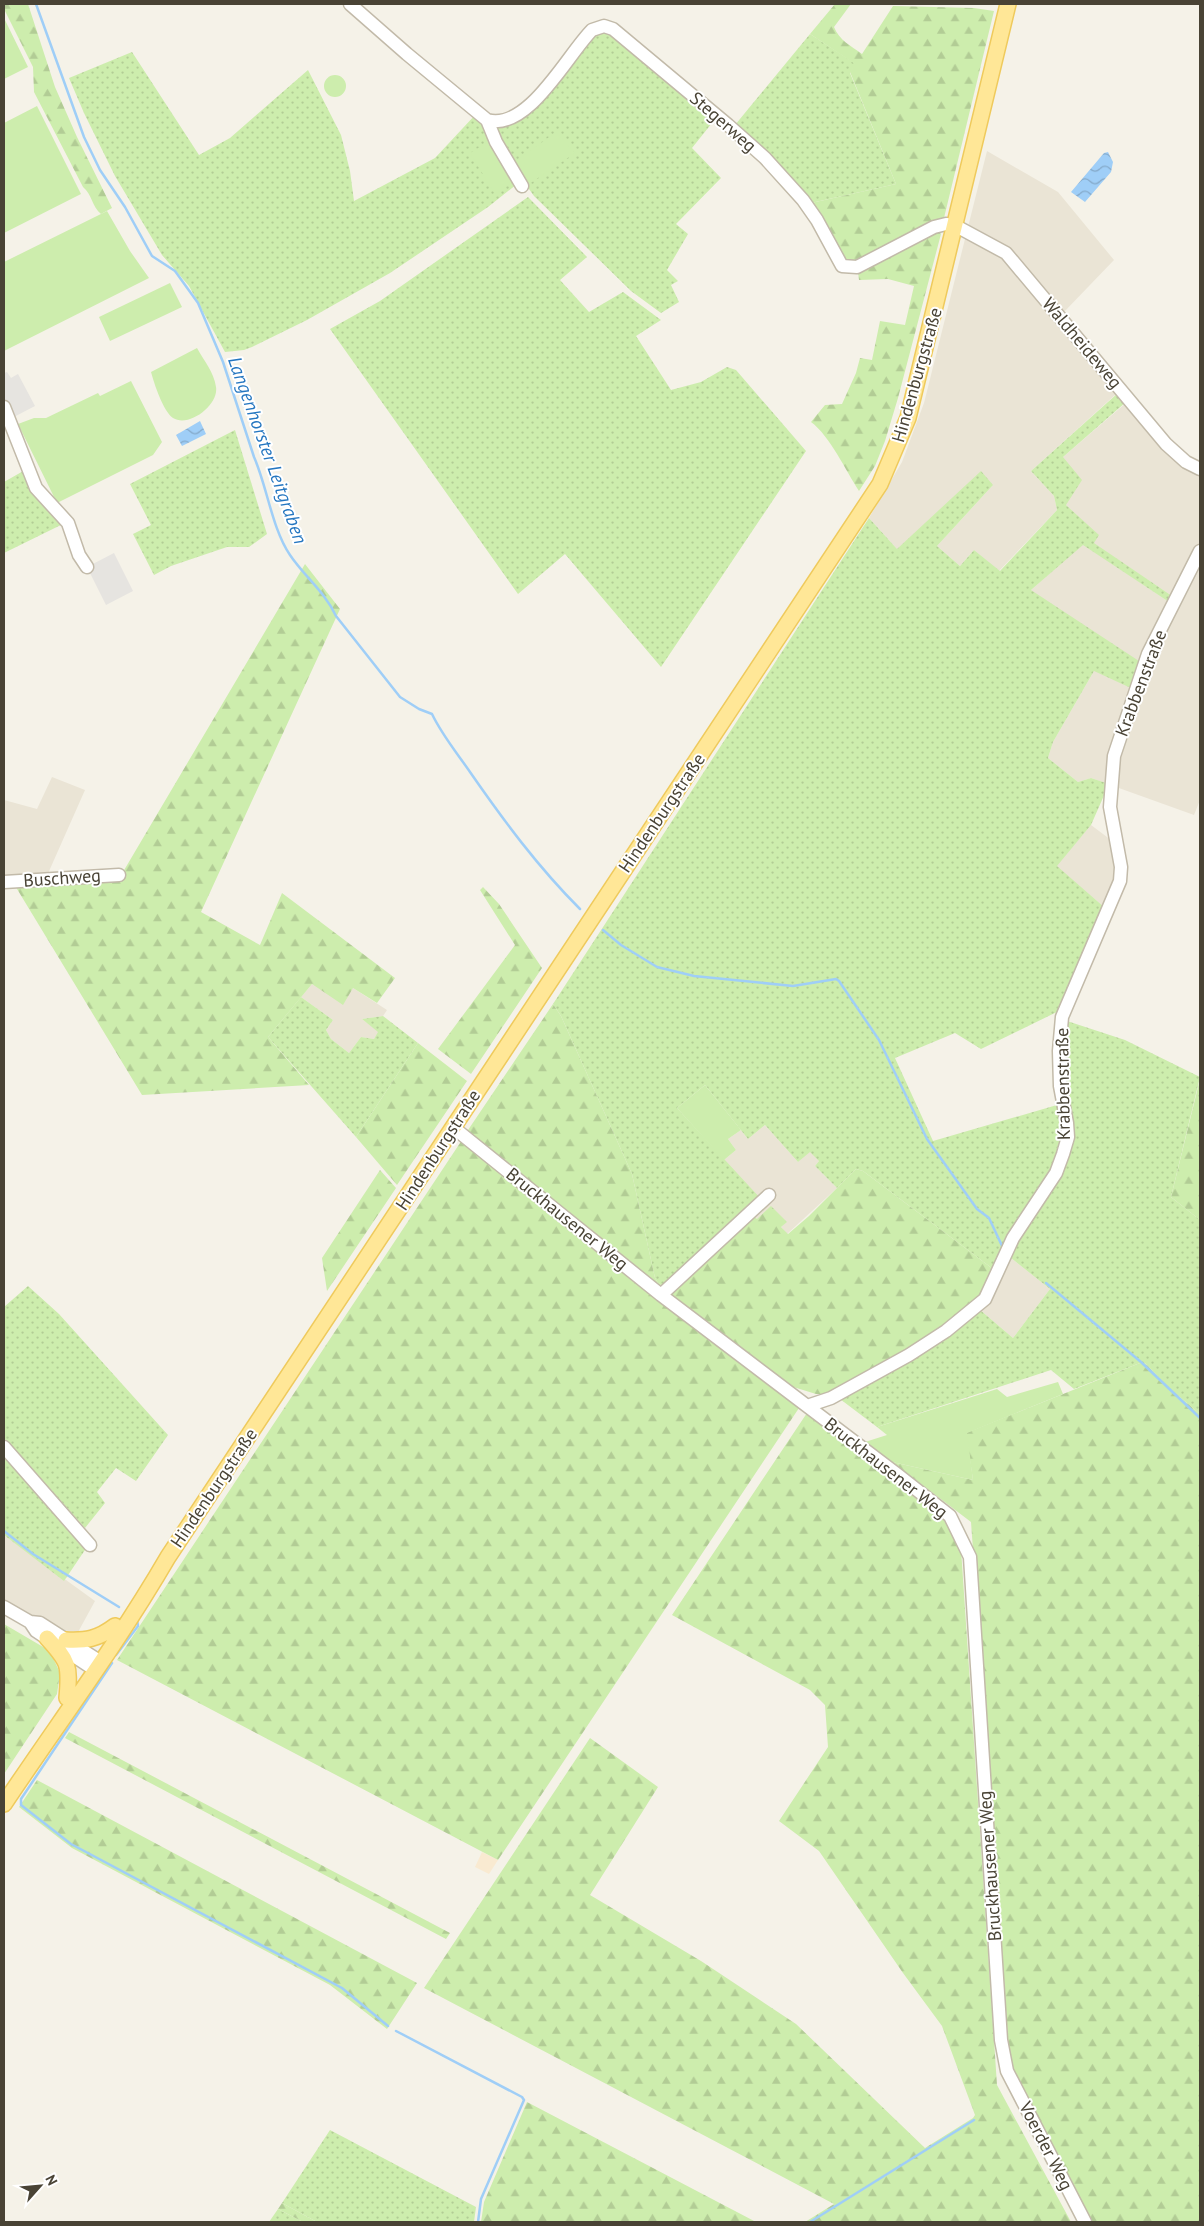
<svg xmlns="http://www.w3.org/2000/svg" width="1204" height="2226" font-family="'PT Sans',sans-serif">
<defs>
<pattern id="green-dots" width="8" height="8" patternUnits="userSpaceOnUse" patternTransform="scale(1.25)"><rect width="8" height="8" fill="#cdedad"/><path d="M2 2h.1M6 6h.1" fill="none" stroke="#b2cc95" stroke-width="1.8" stroke-linecap="round"/></pattern>
<pattern id="forest-firs" width="22" height="20" patternUnits="userSpaceOnUse" patternTransform="scale(1.25)"><rect width="22" height="20" fill="#cdedad"/><path d="M5 1l3.5 6h-7zM16 11l3.5 6h-7z" fill="#b2cc95"/></pattern>
<pattern id="water-waves" width="16" height="10" patternUnits="userSpaceOnUse" patternTransform="scale(1.25)"><rect width="16" height="10" fill="#9fcef7"/><path d="M0 5q4-4 8 0t8 0" fill="none" stroke="#84a9c9"/></pattern>
</defs>
<rect width="100%" height="100%" fill="#f5f2e8"/>
<path fill="#eae4d5" d="M987 151 1058 192 1114 260 1064 312 1125 386 1031 471 1054 496 1057 510 999 571 974 550 960 566 937 546 993 485 897 549 869 518 902 462 924 403Z
M1134 396 1189 460 1200 465V800L1194 815 1091 778 1078 782 1048 758 1053 742 1094 671 1031 590 1083 544 1169 602 1172 596 1093 543 1098 535 1066 505 1063 457Z
M52 777 85 790 46 878 4 877V800L37 809Z
M1091 825 1111 840 1117 879 1104 907 1056 866Z
M312 984 348 994 353 988 387 1010 383 1016 362 1019 379 1032 374 1039 361 1037 349 1053 331 1039 326 1030 333 1020 301 997Z
M765 1125 798 1162 810 1151 819 1161 815 1166 837 1188 787 1234 781 1227 787 1221 757 1219 749 1210 724 1160 736 1150 728 1139 741 1130 748 1139Z
M1011 1258 1050 1289 1013 1338 979 1309Z
M4 1535 95 1601 71 1645 4 1606Z"/>
<path fill="#f9ead1" d="M482 1852 498 1860 489 1874 475 1867Z"/>
<path fill="url(#green-dots)" d="M596 31 611 32 716 118 692 148 721 178 676 224 688 234 667 270 678 281 671 285 679 302 661 313 631 291 534 196 514 168 496 130 499 126 506 124Z
M810 34 856 64 850 73 896 184 811 203 735 125Z
M132 52 199 155 230 138 308 70 341 135 350 171 354 201 435 158 476 114 517 184 488 207 390 273 307 320 252 347 244 350 225 352 189 286 162 255 115 176 84 113 69 78Z
M528 197 587 257 560 280 589 312 623 292 661 320 636 336 671 390 701 382 727 367 736 370 806 451 661 667 565 554 518 594 330 329 380 301Z
M1118 393 1126 402 1063 457 1082 480 1066 505 1099 535 1094 543 1172 596 1169 602 1083 545 1031 590 1142 663 1133 689 1094 671 1053 742 1048 758 1078 782 1091 778 1109 784 1091 825 1057 866 1104 907 1061 1010 981 1049 955 1033 895 1058 933 1141 1057 1105 1063 1137 1050 1172 993 1269 863 1171 856 1169 837 1188 815 1166 819 1161 810 1152 798 1162 765 1125 748 1139 705 1085 677 1108 761 1199 664 1286 658 1283 655 1278 632 1174 561 1016 553 1004 869 518 897 549 981 471 993 485 937 546 960 566 974 550 1000 571 1057 510 1054 496 1031 471Z
M235 430 267 534 249 547H227L171 566 154 575 133 534 151 525 130 484Z
M25 470 65 523 4 553V482Z
M301 997 333 1020 326 1030 331 1039 349 1053 361 1037 374 1039 378 1032 362 1019 383 1016 418 1043 356 1137 268 1037Z
M1067 1021 1125 1040 1200 1077 1171 1197 1200 1220V1414L1168 1387 1145 1363H1140L1074 1389 1051 1370 877 1427 840 1399 979 1309 1013 1338 1050 1289 1011 1258V1250L1062 1172Z
M28 1286 59 1314 168 1435 136 1481 116 1468 97 1492 105 1503 85 1528 4 1438V1307Z
M4 1455 87 1547 64 1581 4 1535Z
M330 2130 476 2207 474 2222H317L282 2203Z
M278 2209 303 2222H269Z"/>
<path fill="url(#forest-firs)" d="M4 4H28L55 87 77 137 112 208 101 214C92 207 92 194 83 187L34 92 33 67 4 9Z
M835 4H851L834 27C839 40 851 46 862 54L893 6 974 8 994 11 944 218 853 262 842 259 811 203 896 184 850 72 855 64 810 34Z
M938 231 941 234 898 398 885 441 875 466 859 491C846 471 830 436 811 422L825 405 842 404 856 373 860 358 872 360 880 321 905 325 914 286 888 279 859 280 858 272Z
M305 564 340 609 201 912 260 945 282 893 395 978 377 1003 353 988 343 1005 312 984 268 1037 309 1085 142 1095 14 884 120 877Z
M483 887 499 904 542 968 471 1074 438 1049 515 945 480 890Z
M553 1004 561 1016 632 1174 655 1278 658 1283 664 1286 660 1291 466 1133Z
M418 1043 467 1081 397 1185 356 1137Z
M1200 1079V1220L1171 1197Z
M462 1140 799 1408 498 1860 117 1660Z
M856 1169 863 1171 993 1269 988 1288 966 1309 919 1343 827 1394H816L790 1386 672 1301 670 1288 751 1213 757 1219 771 1206 787 1222 781 1227 788 1234 809 1216Z
M380 1170 396 1188 327 1291 322 1258Z
M1140 1363H1145L1168 1387 1200 1414V2222H1092L1010 2065 971 1522 892 1462 973 1480 966 1433Z
M807 1413 946 1522 961 1549 997 2085 1071 2222H805L834 2204 424 1988 590 1738 658 1787 590 1895 701 1961 796 2024 925 2148 973 2118 975 2115 942 2026 903 1973 819 1851 779 1821 828 1747 825 1705 810 1690 672 1615Z
M4 1624 50 1651 60 1673 57 1694 4 1774Z
M69 1732 450 1933 446 1939 65 1738Z
M37 1780 417 1983 387 2029 330 1985 72 1848 19 1807Z
M527 2102 756 2222H481L484 2202Z
M282 2203 317 2222H303L278 2209Z"/>
<path fill="#cdedad" d="M4 18 28 67 4 79Z
M324 86a11 11 0 1 1 22 0a11 11 0 1 1-22 0Z
M37 106 81 194 4 233V123Z
M556 132 575 153 529 184 515 162Z
M488 142 512 182 495 194 470 153Z
M107 211 130 251 149 278 4 351V262Z
M170 283 182 307 110 341 99 317Z
M197 348C204 361 214 372 216 387 219 405 189 428 173 418 163 411 154 383 151 372Z
M131 381 162 442 153 455 57 503 18 424 34 418H46L98 393 100 396Z
M705 1085 741 1130 728 1139 736 1150 724 1160 677 1108Z
M1058 1382 1063 1394 967 1433 973 1480 892 1462 865 1442 887 1435 877 1427 997 1389 1007 1397Z"/>
<path fill="#e6e4e0" d="M7 372 11 378 18 374 35 406 10 419 4 407V373Z
M114 553 133 591 106 605 87 567Z"/>
<path fill="url(#water-waves)" d="M1108 152 1113 162 1111 172 1085 202 1071 192 1104 153Z
M200 421 206 434 182 446 176 435Z"/>
<g fill="none" stroke-linecap="round" stroke-linejoin="round">
<path stroke="#9fcef7" stroke-width="2.5" d="M36 4 84 137 100 170 125 207 152 256 175 271 198 303 223 362 254 457C267 486 272 529 290 555 304 576 325 592 336 616L400 697 419 709 432 714C442 735 457 753 470 772 504 821 538 867 580 909
M603 930 621 945 657 967 694 976 793 986 836 979 839 981 879 1040 927 1139 977 1209 989 1218 1003 1248
M1046 1283 1141 1362 1200 1418
M4 1531 33 1554 119 1607
M116 1655 138 1626 137 1619
M112 1663 21 1799V1805L71 1844 342 1988 388 2026
M396 2031 522 2097 524 2100 481 2199 478 2222
M810 2222 974 2120"/>
<g stroke="#c2baa9" stroke-width="15">
<path id="minor" d="M350 4 407 54 487 120C528 132 567 55 592 30L604 26 613 29 728 125 765 158 803 200 817 220 842 266 857 267 934 227 946 224 956 226 1006 253 1166 444 1186 462 1200 469
M487 120 496 142 522 186
M4 407 36 488 68 523 79 555 87 567
M4 882 119 875
M454 1128 661 1295 898 1475 950 1516 970 1557 1001 2040 1007 2071 1085 2222
M661 1295 769 1195
M807 1406 831 1398 909 1355 946 1331 985 1299 1013 1238 1056 1173 1063 1154 1068 1137 1067 1123 1060 1086 1059 1051 1062 1017 1120 881 1121 867 1110 807 1114 756 1148 654 1200 551
M4 1447 90 1545
M4 1607 30 1622 40 1623 101 1662
M30 1622 36 1631 95 1670"/>
</g>
<g stroke="#efca5c" stroke-width="18">
<path id="major" d="M47 1638C69 1662 70 1665 67 1698
M66 1640C86 1641 98 1639 115 1626
M4 1804C59 1722 118 1643 168 1557L880 484 908 418 1008 4"/>
</g>
<use href="#minor" stroke="#fff" stroke-width="12"/>
<use href="#major" stroke="#ffe797" stroke-width="15"/>
</g>
<g text-anchor="middle" stroke-width="4" stroke-linejoin="round" paint-order="stroke">
<g font-size="18" fill="#494335" stroke="#fff">
<text transform="translate(723 122) rotate(41)" y="6">Stegerweg</text>
<text transform="translate(1082 343) rotate(50)" y="6">Waldheideweg</text>
<text transform="translate(917 375) rotate(-74)" y="6">Hindenburgstraße</text>
<text transform="translate(1141 683) rotate(-69)" y="6">Krabbenstraße</text>
<text transform="translate(662 813) rotate(-56)" y="6">Hindenburgstraße</text>
<text transform="translate(62 878) rotate(-4)" y="6">Buschweg</text>
<text transform="translate(1063 1084) rotate(-91)" y="6">Krabbenstraße</text>
<text transform="translate(438 1150) rotate(-57)" y="6">Hindenburgstraße</text>
<text transform="translate(567 1219) rotate(39)" y="6">Bruckhausener Weg</text>
<text transform="translate(886 1468) rotate(38)" y="6">Bruckhausener Weg</text>
<text transform="translate(214 1488) rotate(-56)" y="6">Hindenburgstraße</text>
<text transform="translate(990 1866) rotate(-94)" y="6">Bruckhausener Weg</text>
<text transform="translate(1046 2146) rotate(63)" y="6">Voerder Weg</text>
</g>
<g font-size="19" font-style="italic" fill="#2476c0" stroke="#fff">
<text transform="translate(268 450) rotate(70)" y="7">Langenhorster Leitgraben</text>
</g>
</g>
<rect width="1204" height="2226" fill="none" stroke="#494335" stroke-width="10"/>
<g transform="translate(40 2186) rotate(63)" stroke="#ffffff" stroke-width="4" paint-order="stroke">
<path d="M0-4L9 19L0 12L-9 19Z" fill="#494335"/>
<text y="-8" font-size="14" font-weight="bold" text-anchor="middle" fill="#494335">N</text>
</g>
</svg>
